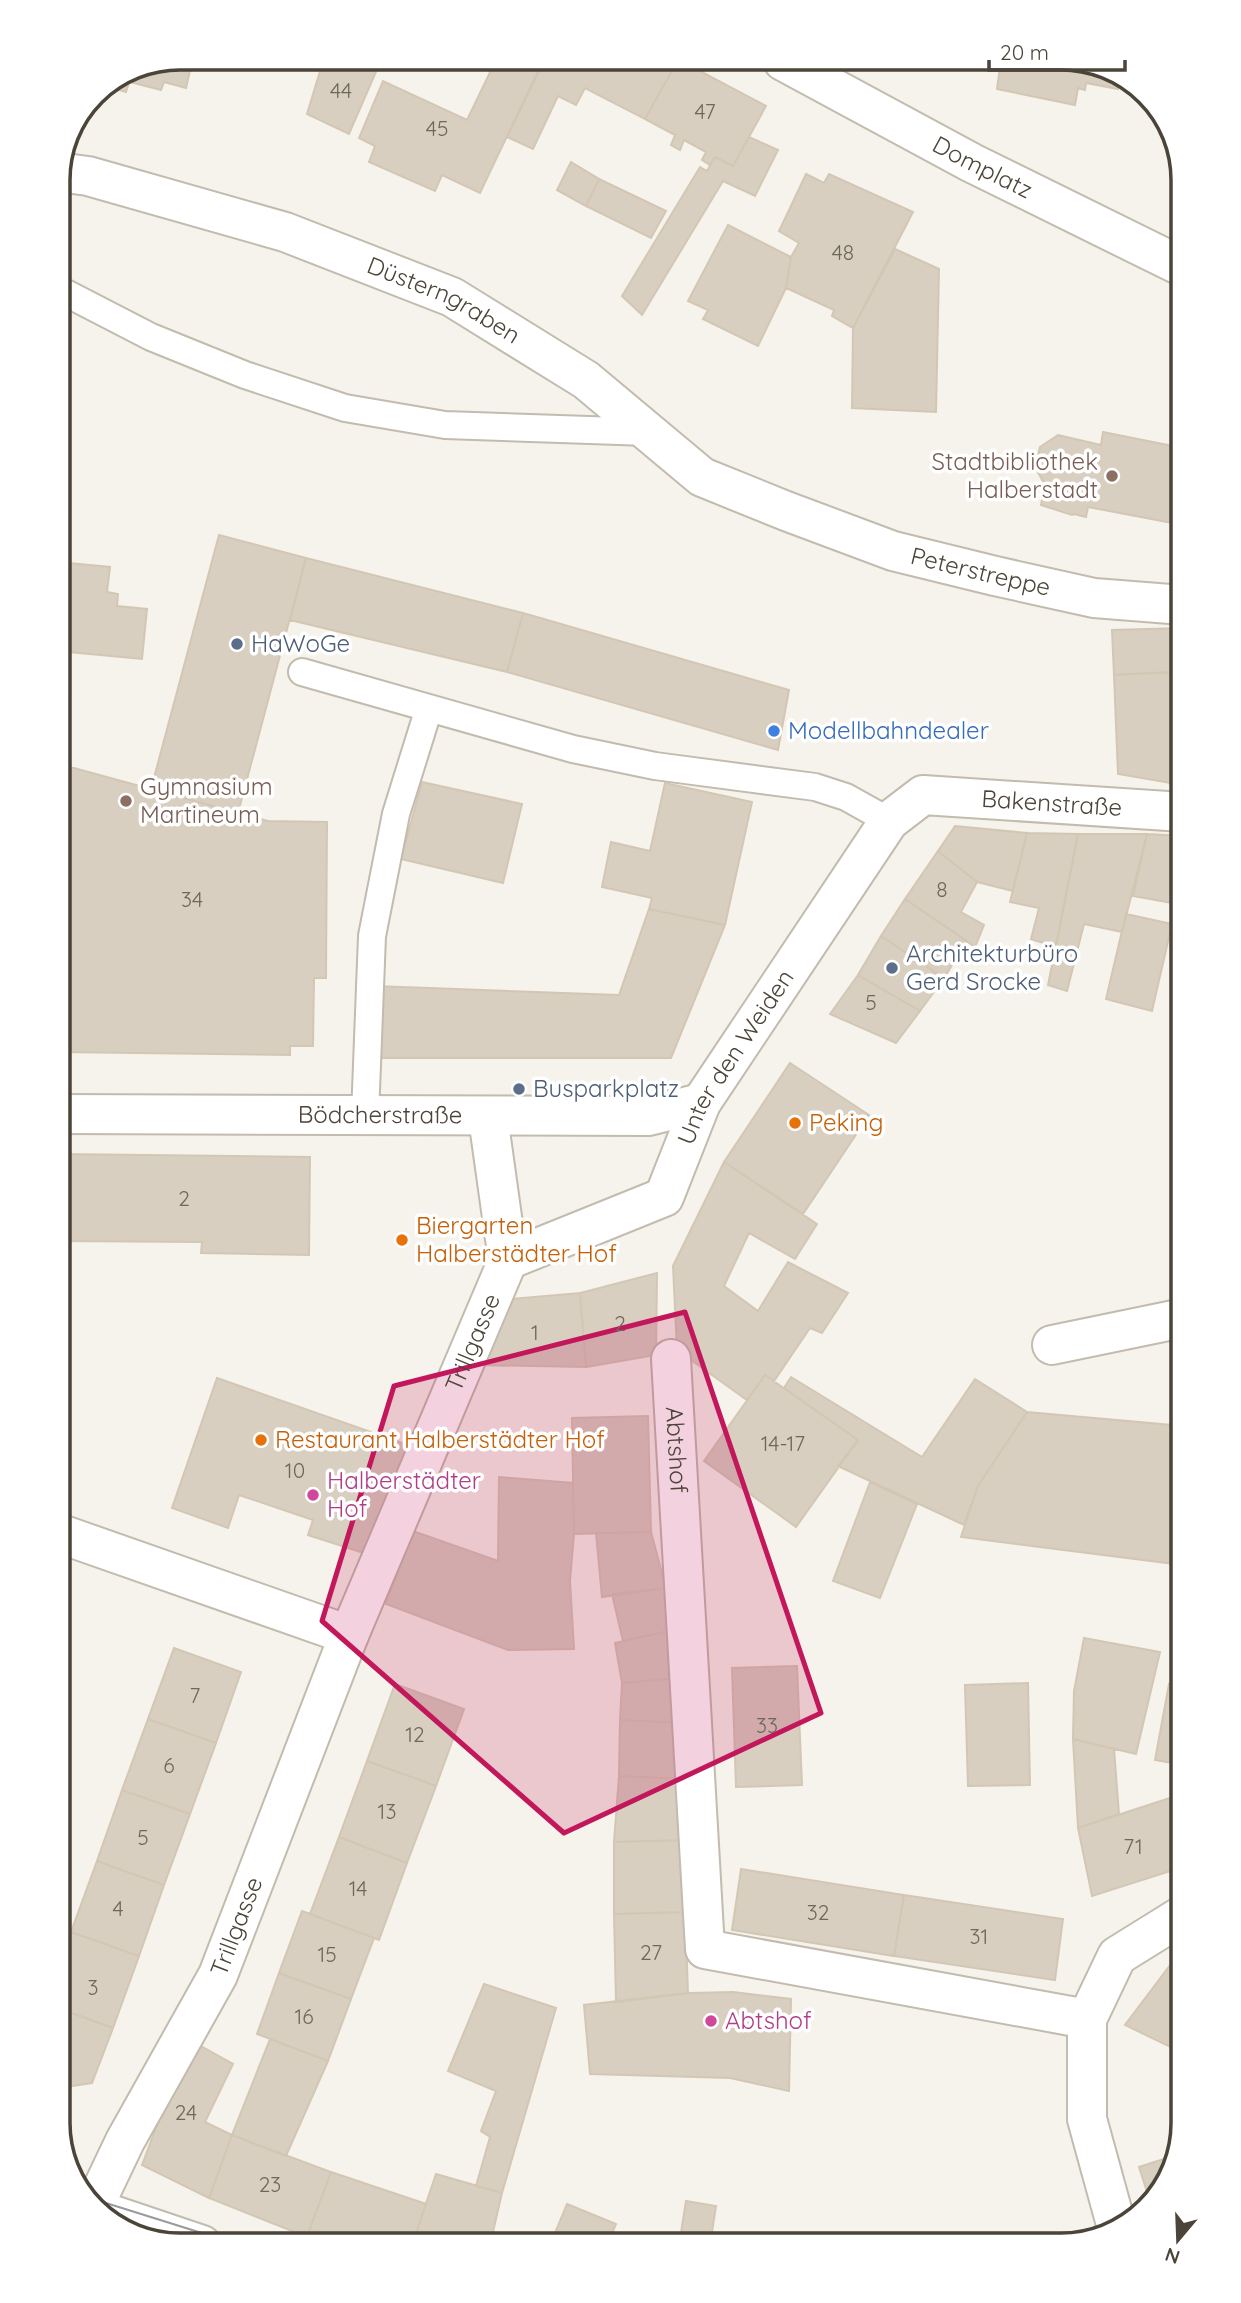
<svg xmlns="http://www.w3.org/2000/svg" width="1241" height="2303" font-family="Quicksand,sans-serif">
<rect width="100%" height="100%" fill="#f6f3ec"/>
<path fill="#d8cfc1" stroke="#d3c7b4" stroke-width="2" d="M1069 58 1129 79 1135 85 1119 82 1118 89 1086 83 1085 90 1078 88 1075 105 997 89 1001 59Z
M677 62H683L766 106 733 166 715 157 710 165 702 160 706 152 684 140 680 150 671 145 675 135 645 119Z
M677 62 645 119 585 88 576 105 558 96 533 149 507 137 543 63Z
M532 63 540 67 480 193 442 175 435 191 369 162 375 146 359 138 383 81 467 120 494 64Z
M314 65H379L349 134 307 114 321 68Z
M191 66 186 88 164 82 161 90 130 82 134 67Z
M134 67 126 92 105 86Z
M749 137 778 150 755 196 723 181 642 315 622 296 700 167 707 171 715 157 733 166Z
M571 162 599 179 586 206 557 190Z
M806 174 824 183 829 174 913 212 853 328 832 316 834 310 786 288 791 257 799 243 779 231Z
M599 179 666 211 651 238 586 206Z
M728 225 791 257 786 288 758 346 703 319 708 310 688 301Z
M895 249 939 269 936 412 852 408 853 328Z
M1103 432 1183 448V525L1088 507 1086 517 1074 514 1072 515 1041 505 1045 485 1035 467 1040 447 1058 435 1101 445Z
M219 535 306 558 238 813 151 789Z
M306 558 523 613 507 672 290 620Z
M58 562 110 567 107 592 118 594 117 606 147 609 142 659 58 651Z
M523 613 789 690 778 750 507 672Z
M1183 628V672L1114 675 1112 630Z
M1170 672 1171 783 1118 774 1114 675Z
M1172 741 1183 743V785L1171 783Z
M58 768H74L268 821 327 822 326 978H314L313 1046H290V1055L58 1052Z
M422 782 522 804 503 883 401 859Z
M665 783 752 802 725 925 649 909 652 898 602 887 611 842 650 851Z
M955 826 1027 833 1013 891 977 882 938 851Z
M1027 833 1078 834 1056 947 1031 939 1039 908 1010 902Z
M1078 834H1147L1122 932 1084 924 1067 991 1048 985Z
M1147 834 1183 836V905L1133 896Z
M938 851 977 882 961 912 984 925 975 947 905 899Z
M905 899 967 941 944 978 881 936Z
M649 909 725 925 671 1058H379L376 986 619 995Z
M1126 914 1172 924 1152 1011 1106 999Z
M881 936 944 978 920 1011 858 975Z
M858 975 920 1011 896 1043 830 1014Z
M790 1063 869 1115 803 1214 724 1162Z
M58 1154 310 1157 309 1255 201 1253 202 1242 58 1241Z
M724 1162 817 1224 795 1259 749 1233 724 1286 758 1311 788 1262 848 1293 822 1333 810 1328 774 1381 765 1375 747 1400 677 1350 673 1266Z
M657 1273 656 1355 586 1367 580 1293Z
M580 1293 586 1367 475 1365 499 1300Z
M765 1375 858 1440 796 1527 704 1461Z
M791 1377 922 1457 975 1379 1027 1412 978 1486 964 1525 838 1466 858 1440 784 1388Z
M217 1378 414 1447 376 1557 308 1535 313 1520 239 1495 228 1528 172 1508Z
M1027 1412 1183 1426V1565L961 1537 978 1486Z
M648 1416 651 1532 574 1534 572 1418Z
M499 1477 573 1483 574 1534 570 1581 574 1649 508 1650 386 1604 413 1531 498 1561Z
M870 1482 917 1504 880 1598 833 1581Z
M651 1532 666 1588 602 1597 596 1533Z
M666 1588 673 1630 623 1641 612 1594Z
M673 1630 677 1678 622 1683 615 1643Z
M1084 1638 1160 1652 1136 1754 1073 1739 1074 1691Z
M174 1648 241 1672 216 1743 148 1719Z
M797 1666 802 1785 736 1787 732 1668Z
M677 1678 685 1723 620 1720 622 1683Z
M1028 1683 1030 1785 968 1786 965 1685Z
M395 1684 464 1709 436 1786 367 1761Z
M1169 1684 1183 1686V1765L1155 1760Z
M148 1719 216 1743 190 1814 122 1790Z
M620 1720 685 1723 687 1779 619 1776Z
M1073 1739 1114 1749 1119 1814 1078 1828Z
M367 1761 436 1786 407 1863 339 1837Z
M619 1776 687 1779 686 1840 614 1842Z
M122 1790 190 1814 164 1885 97 1861Z
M1183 1793V1816L1176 1796Z
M1176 1796 1183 1816V1867L1092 1896 1078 1828Z
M339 1837 407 1863 379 1940 310 1914Z
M686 1840 685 1912 614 1914V1842Z
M97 1861 164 1885 139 1956 71 1932Z
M741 1869 904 1895 894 1956 732 1930Z
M904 1895 1063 1919 1055 1980 894 1956Z
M302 1911 374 1938 351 1999 279 1973Z
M685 1912 688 1993 616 2002 614 1914Z
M71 1932 139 1956 113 2028 58 2008V1969Z
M1180 1952 1183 1955V2053L1125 2025Z
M279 1973 351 1999 328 2061 257 2034Z
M484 1984 556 2008 502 2193 476 2186 490 2137 481 2131 496 2091 448 2071Z
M733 1992 791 1999 789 2091 730 2078 590 2074 584 2005 688 1993Z
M58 2008 113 2028 92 2083 58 2088Z
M270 2039 328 2061 286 2156 232 2135Z
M199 2045 233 2064 205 2122 232 2135 209 2198 142 2165 165 2104Z
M232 2135 331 2172 307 2237 209 2198Z
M1173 2156 1163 2191 1150 2201 1139 2167Z
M331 2172 426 2204 412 2245H330L307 2237Z
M436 2174 502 2193 490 2245H412Z
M686 2201 716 2206 710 2245H679Z
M567 2204 616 2224 607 2245H550Z"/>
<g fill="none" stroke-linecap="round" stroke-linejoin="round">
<g stroke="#c2bbae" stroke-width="30">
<path id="service" d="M58 289 151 337 245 375 345 408 445 425 648 432
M302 672 573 749 655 766 815 787 846 797 889 821
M365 1116 372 936 396 814 429 708"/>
</g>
<g stroke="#c2bbae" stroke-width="42">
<g id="minor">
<path id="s1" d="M783 61 972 163 1183 267"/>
<path id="s2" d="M58 172 88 176 285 232 452 297 586 380 702 477 786 511 893 551 995 576 1094 598 1183 605"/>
<path id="s3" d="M58 1114 648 1116 701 1103"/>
<path id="s4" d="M508 1260 664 1197 701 1103 889 821 923 795 1183 812"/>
<path d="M1052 1345 1183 1318"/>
<path id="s5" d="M671 1359 705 1949 1087 2019"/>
<path d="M58 1533 349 1635"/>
<path id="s6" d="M95 2204 125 2141 218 1975 349 1635 508 1260 488 1117"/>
<path d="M1117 2228 1087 2119V2019L1117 1956 1183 1915"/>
</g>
</g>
<g stroke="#c2bbae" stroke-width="42">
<path id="tertiary" d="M101 2211 202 2245"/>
</g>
<use href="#service" stroke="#fff" stroke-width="26"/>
<use href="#minor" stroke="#fff" stroke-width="38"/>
<use href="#tertiary" stroke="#fff" stroke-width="38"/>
<path stroke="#9a9a9a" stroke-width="2" d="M90 2198 240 2245"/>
</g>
<path fill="#c2185b" fill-opacity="0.2" stroke="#c2185b" stroke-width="5" stroke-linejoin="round" d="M685 1312 821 1713 564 1833 322 1621 394 1386Z"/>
<g fill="#8d6e63" stroke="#fff" stroke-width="2.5">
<circle cx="1112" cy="476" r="7"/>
<circle cx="126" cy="801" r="7"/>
</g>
<g fill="#5c6f8a" stroke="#fff" stroke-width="2.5">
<circle cx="237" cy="644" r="7"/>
<circle cx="892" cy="968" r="7"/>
<circle cx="519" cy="1089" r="7"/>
</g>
<circle fill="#3f7fe0" stroke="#fff" stroke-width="2.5" cx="774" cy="731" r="7"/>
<g fill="#e8710a" stroke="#fff" stroke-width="2.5">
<circle cx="795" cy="1123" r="7"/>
<circle cx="402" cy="1240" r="7"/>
<circle cx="261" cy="1440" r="7"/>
</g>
<g fill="#d1479c" stroke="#fff" stroke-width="2.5">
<circle cx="313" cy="1495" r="7"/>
<circle cx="711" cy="2021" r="7"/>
</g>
<g text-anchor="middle" stroke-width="7" stroke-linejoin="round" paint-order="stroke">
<g font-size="21" fill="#6e675b">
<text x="341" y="98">44</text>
<text x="705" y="119">47</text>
<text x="437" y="136">45</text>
<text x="843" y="260">48</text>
<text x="942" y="897">8</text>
<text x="192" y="907">34</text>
<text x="871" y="1010">5</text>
<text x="184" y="1206">2</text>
<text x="620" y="1331">2</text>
<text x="535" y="1340">1</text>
<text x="783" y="1451">14-17</text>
<text x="295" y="1478">10</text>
<text x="195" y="1703">7</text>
<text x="767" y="1733">33</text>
<text x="415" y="1742">12</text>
<text x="169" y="1773">6</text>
<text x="387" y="1819">13</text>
<text x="143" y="1845">5</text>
<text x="1133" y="1854">71</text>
<text x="358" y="1896">14</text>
<text x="118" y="1916">4</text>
<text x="818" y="1920">32</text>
<text x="979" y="1944">31</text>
<text x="651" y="1960">27</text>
<text x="327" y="1962">15</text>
<text x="93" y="1995">3</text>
<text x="304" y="2024">16</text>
<text x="186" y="2120">24</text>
<text x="270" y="2192">23</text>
</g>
<g font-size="24" fill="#4b4439" stroke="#fff">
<text dy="8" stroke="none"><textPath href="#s1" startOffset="226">Domplatz</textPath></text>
<text dy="8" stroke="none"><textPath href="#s2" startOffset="408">Düsterngraben</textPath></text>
<text dy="8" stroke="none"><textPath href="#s2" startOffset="1018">Peterstreppe</textPath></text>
<text dy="8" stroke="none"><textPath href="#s4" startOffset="780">Bakenstraße</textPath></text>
<text dy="8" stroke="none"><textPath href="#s4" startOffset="326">Unter den Weiden</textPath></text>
<text dy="8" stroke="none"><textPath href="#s3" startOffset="322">Bödcherstraße</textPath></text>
<text dy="8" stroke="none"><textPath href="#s6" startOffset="942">Trillgasse</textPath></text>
<text dy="8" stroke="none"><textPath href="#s5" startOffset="91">Abtshof</textPath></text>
<text dy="8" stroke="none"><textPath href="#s6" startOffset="312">Trillgasse</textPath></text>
</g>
<g font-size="24" fill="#785e54" stroke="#fff" text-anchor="end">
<text x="1098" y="470">Stadtbibliothek<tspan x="1098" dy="28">Halberstadt</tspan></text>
<text x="140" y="795" text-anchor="start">Gymnasium<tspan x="140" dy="28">Martineum</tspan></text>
</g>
<g font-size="24" fill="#4e5e75" stroke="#fff" text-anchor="start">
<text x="251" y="652">HaWoGe</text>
<text x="906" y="962">Architekturbüro<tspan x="906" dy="28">Gerd Srocke</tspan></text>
<text x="533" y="1097">Busparkplatz</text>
</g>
<g font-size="24" fill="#366cbe" stroke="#fff" text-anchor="start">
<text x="788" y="739">Modellbahndealer</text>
</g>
<g font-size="24" fill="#c56008" stroke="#fff" text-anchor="start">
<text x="809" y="1131">Peking</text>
<text x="416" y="1234">Biergarten<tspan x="416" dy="28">Halberstädter Hof</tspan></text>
<text x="275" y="1448">Restaurant Halberstädter Hof</text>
</g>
<g font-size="24" fill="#b23c85" stroke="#fff" text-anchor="start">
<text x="327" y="1489">Halberstädter<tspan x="327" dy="28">Hof</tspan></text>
<text x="725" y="2029">Abtshof</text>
</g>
</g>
<path d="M0 0H1241V2303H0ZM180 70H1061A110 110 0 0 1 1171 180V2123A110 110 0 0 1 1061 2233H180A110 110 0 0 1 70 2123V180A110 110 0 0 1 180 70Z" fill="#fff" fill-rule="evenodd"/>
<path fill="none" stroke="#4b4439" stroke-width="3.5" d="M180 70H1061A110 110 0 0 1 1171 180V2123A110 110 0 0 1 1061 2233H180A110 110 0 0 1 70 2123V180A110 110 0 0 1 180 70Z"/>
<g transform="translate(1178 2240) rotate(199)" stroke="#ffffff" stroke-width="5" paint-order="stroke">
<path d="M0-5L12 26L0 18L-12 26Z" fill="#4b4439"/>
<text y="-10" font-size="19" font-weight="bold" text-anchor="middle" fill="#4b4439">N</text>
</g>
<path d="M989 60v10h136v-10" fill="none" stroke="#4b4439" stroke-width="3.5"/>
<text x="1000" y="60" font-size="21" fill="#4b4439" stroke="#ffffff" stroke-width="5" paint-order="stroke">20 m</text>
</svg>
